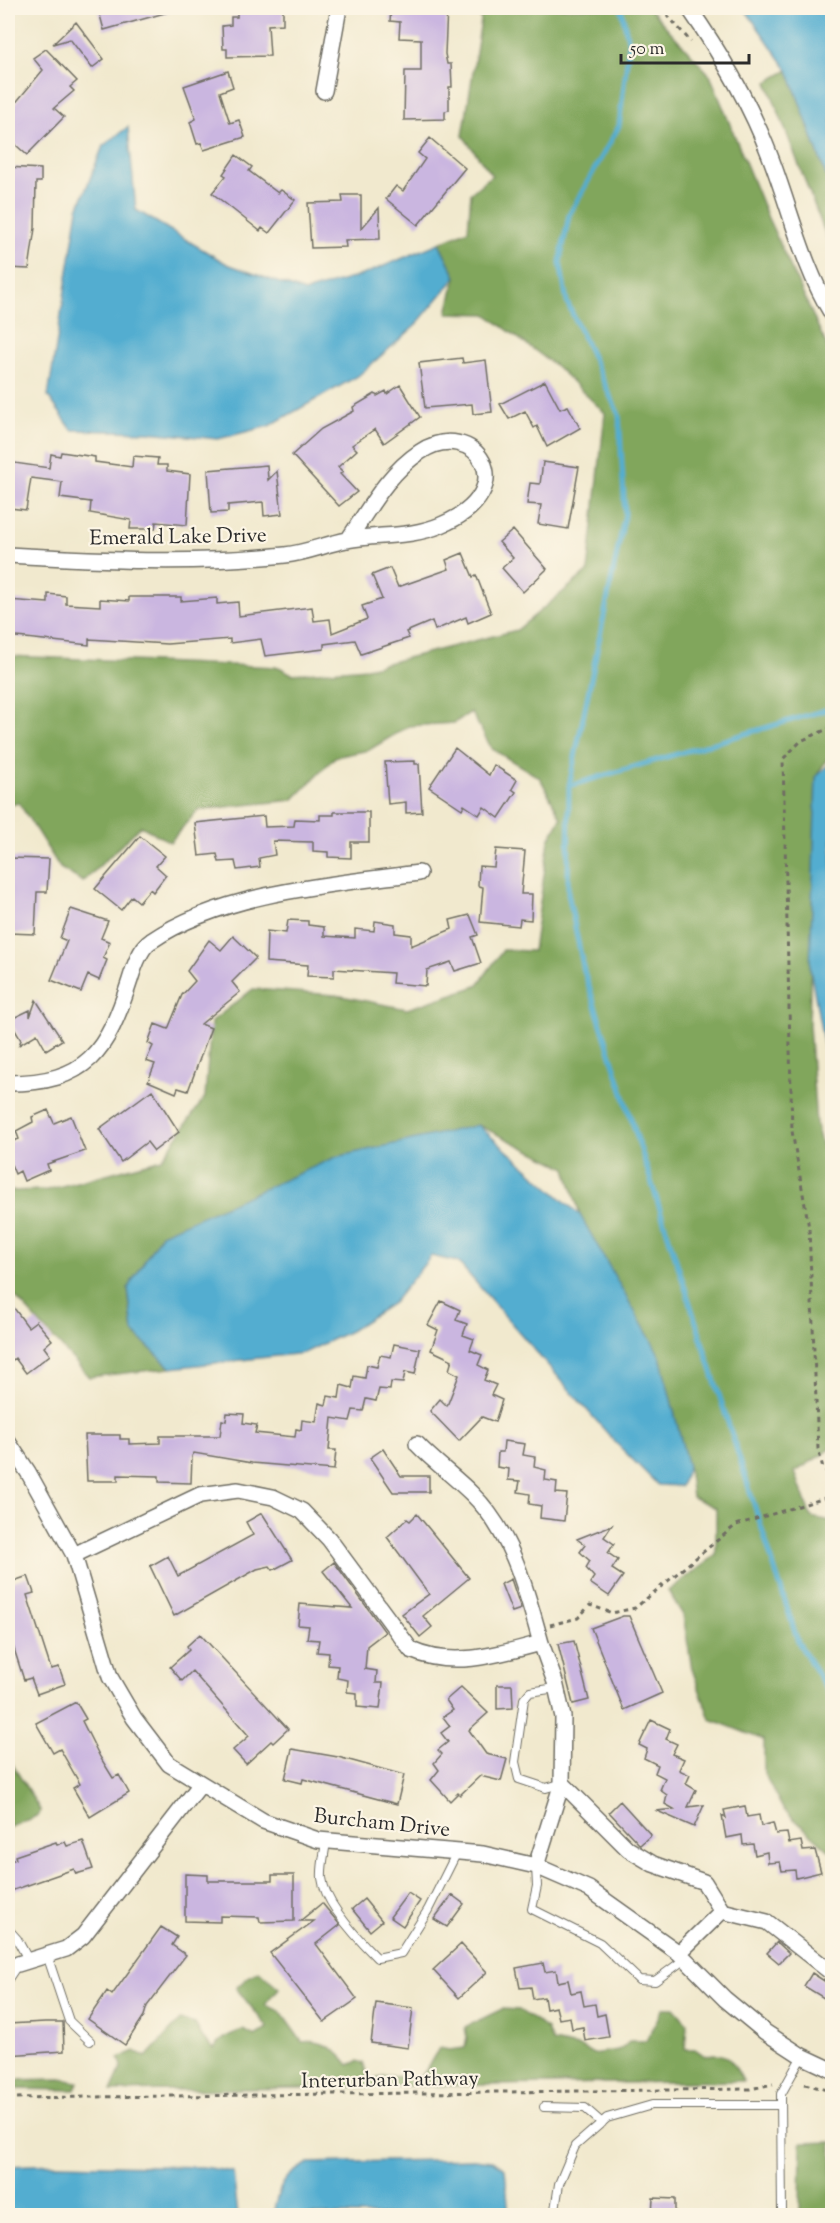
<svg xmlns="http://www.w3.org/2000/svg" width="840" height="2223" font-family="'Sorts Mill Goudy',serif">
<rect width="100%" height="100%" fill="#fcf5e5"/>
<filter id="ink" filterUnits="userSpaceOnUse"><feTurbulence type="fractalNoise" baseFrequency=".0167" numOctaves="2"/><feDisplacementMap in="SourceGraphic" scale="12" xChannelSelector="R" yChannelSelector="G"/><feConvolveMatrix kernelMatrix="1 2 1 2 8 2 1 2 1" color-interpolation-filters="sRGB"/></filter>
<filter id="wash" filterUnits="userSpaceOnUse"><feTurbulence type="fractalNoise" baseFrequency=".008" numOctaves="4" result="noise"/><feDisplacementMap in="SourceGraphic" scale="24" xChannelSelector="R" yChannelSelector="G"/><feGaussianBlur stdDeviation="1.35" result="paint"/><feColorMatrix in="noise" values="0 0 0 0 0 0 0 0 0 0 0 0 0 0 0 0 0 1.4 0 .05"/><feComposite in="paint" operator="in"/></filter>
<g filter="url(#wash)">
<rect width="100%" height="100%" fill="#f1e9ce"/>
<path fill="#81a65c" stroke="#566844" stroke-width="1.5" d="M476 8H649L710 75 768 218 832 357V741L830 754 816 777 809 1025 816 1124 832 1185V1448L795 1472 811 1517 832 1521V1853L783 1809 764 1773V1740L710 1719 692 1669 683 1615 668 1591 716 1555V1508L692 1497 688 1467 580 1215 566 1168 478 1125 161 1234 128 1289 133 1332 171 1368 89 1377 8 1289V1191L47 1190 162 1159 205 1097 211 1022 253 989 336 995 407 1009 477 986 503 950 533 951 549 840 561 818 540 778 492 749 471 712 454 723 409 726 369 750 335 757 293 800 198 810 170 842 141 826 83 882 60 868 19 803 8 805V656L279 667 292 674 367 668 517 630 588 571 605 413 557 367 486 314 447 313 456 277 439 243 468 230 471 193 492 175 463 136 481 20Z
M788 70 832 192V251L767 82Z
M8 1757 40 1810 39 1815 8 1828Z
M259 1971 279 1988 265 2005 280 2011 302 2042C322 2039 337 2049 349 2065L358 2061 363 2063 369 2080C386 2074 396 2074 412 2082 429 2074 429 2060 440 2048L449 2050 465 2048 467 2038 465 2027 502 2009 519 2010 547 2029 552 2042 583 2048 593 2054 618 2050 631 2041H646L663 2008H674L687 2023 685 2049H695L705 2056C727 2048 734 2064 743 2081L111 2091 122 2066 119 2058 135 2051 146 2057 180 2020 195 2024 203 2038 214 2049C222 2037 231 2034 243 2030L255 2036 268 2028 236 1988 248 1977Z
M61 2079 78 2082 75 2090 8 2089V2080Z
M832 2142V2215H800L801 2143Z"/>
<path fill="#52add0" stroke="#3e6c7e" stroke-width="1.5" d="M744 8H832V192L788 70Z
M128 127 136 210 227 264 305 292 365 274 439 243 456 277 415 326 358 376 269 426 218 439 148 432 72 430 48 396 78 209 103 146Z
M832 761V1091L810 968 816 777Z
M478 1125 580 1215 660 1356 688 1467 681 1486 658 1485 615 1442 458 1262 431 1256 393 1303 350 1331 304 1353 171 1368 133 1332 128 1288 161 1234 336 1157Z
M474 2159 492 2161 505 2169 509 2215H273C278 2188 283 2175 309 2163Z
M58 2164 203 2167 233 2172 238 2215H8V2166Z"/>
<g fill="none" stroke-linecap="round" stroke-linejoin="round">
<path stroke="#52add0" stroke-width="5" d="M621 8 629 44 619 126 569 215 560 262 567 302 619 415 625 514 569 786 568 893 584 971 798 1642 832 1698
M569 786 832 708"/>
</g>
<g id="blocks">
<path fill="#cab6e0" d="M98 8H172V11L104 30Z
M237 8H283V24L268 25 270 56 227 57V49H223L222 26 231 25V17H237Z
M391 8H447L445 54 447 64H451L452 87H449V110L445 111V119L404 120 405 71H421V39L399 38 400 22 390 21Z
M76 22 104 59 92 68 70 39 53 44Z
M46 49 77 81 70 87 74 91 54 108 64 117 27 155 8 138V112L43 70 33 58Z
M228 71 233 87 220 92 230 123 239 120 245 137 204 150 201 143 197 144 190 122 196 119 184 86Z
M430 138 465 168 418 225 386 199 396 186 403 191 425 159 418 153Z
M236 155 252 167 249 171 278 193 281 190 295 200 269 233 262 228 260 231 212 193 226 176 223 174Z
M8 167 41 169V182H36L35 228 29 269 8 268Z
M342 195H361V229L379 208 380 239 345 240 346 247 311 248 308 203 343 202Z
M462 358 463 363 486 360 492 412 473 414 472 404 425 408 419 363Z
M545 381 560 409 568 406 580 428 547 447 537 426 534 428 525 411 509 419 500 404Z
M400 385 420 417 384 443 375 429 352 445 357 450 338 467 343 472 340 474 357 492 339 506 292 455 321 429 354 411 353 407 375 394 377 396 386 391 387 394Z
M61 452 95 457V462L132 467 133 456 158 458 157 465H167V471L190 474 187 525 156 522 155 529H130L131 520 90 513 91 502 60 498 62 482 31 478 26 510 10 508 12 494 8 493V462L49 468 51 454 60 456Z
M543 462 579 467 568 529 538 524 541 505 527 504 530 483 540 484Z
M267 465 268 480 277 471 282 514 264 516 263 502 228 505V512L211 513 208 470Z
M513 530 547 569 523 592 502 568 513 558 499 542Z
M463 553 473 577 476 575 491 613 468 623 466 617 435 630 432 621 406 632 409 638 361 654 355 640 324 644V649L265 656 261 639 230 643V639L167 644 89 639V645L8 636V600L48 603V594L66 596V604L100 606V599L129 601V597H181V601L217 598V604L238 602 239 616 312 607 314 621 330 619 332 633 367 619 362 606 382 599 372 575 390 568 398 587 449 569 446 560Z
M455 748 489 775 494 765 517 780 512 789 516 792 499 818 484 807 479 815 464 805 462 809 429 787Z
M415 761V764H419L422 812 406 813V802L388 804 385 762Z
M334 812H369V842H351V858L328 857V852L313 851V842L273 841 275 855 259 858 260 867 237 870 235 861 219 862 217 854 199 856 195 823 264 816 265 827 294 826 295 819 320 820V815H334Z
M140 836 165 856 156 866 166 875 153 892 150 889 139 902 132 896 121 910 95 889Z
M496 849 525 851 521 894H532L531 920 520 919 519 926 480 922 483 887 478 886 479 866 494 867Z
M8 858 49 859 47 892H37L35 934 8 933Z
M71 909 108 921 101 938 110 942 103 958 107 960 99 980 88 975 81 992 51 980 67 941 60 938Z
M470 915 478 935 472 937 481 963 455 971 451 962 427 970 426 986 392 983 393 973 334 969V977L307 976 308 965 266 962 267 931 286 933 288 920 308 921V925L324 927V936L355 938V929L374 931 375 921 395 924V933L411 935V946L452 929 450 920Z
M233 936 256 958 232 982 240 992 201 1024 211 1028 188 1091 178 1088 176 1093 148 1081 155 1064 146 1061 153 1046 148 1043 155 1024 168 1029 182 995 195 981 187 971 209 940 221 950Z
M36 1000 62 1040 46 1050 37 1034 19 1045 21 1040 9 1020 30 1010V1017Z
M152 1090 179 1132 154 1151 147 1142 121 1162 99 1129Z
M48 1110 54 1123 71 1116 85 1151 47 1164 49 1170 24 1181 20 1171 15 1174 8 1157V1143L19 1139 16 1131 33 1122 32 1117Z
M8 1300 28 1327 36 1321 52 1340 44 1347 50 1355 26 1373 15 1358 8 1364Z
M441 1301 460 1310 456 1320 467 1324 463 1335 474 1339 470 1350 482 1355 478 1365 488 1370 484 1380 496 1385 491 1395 502 1400 495 1422 482 1417 459 1441 430 1411 440 1399 447 1406 459 1375 449 1370 452 1360 431 1350 438 1330 428 1325Z
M394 1344 420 1349 415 1374 405 1372 403 1383 391 1382 390 1390 379 1389 376 1401 366 1399 363 1411 353 1410 350 1421 332 1418 329 1450H336L334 1470 252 1463 194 1453 192 1456 191 1483 159 1482V1476L118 1475V1481H87L85 1435H120V1439H129V1444L160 1443V1436H220L222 1420 226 1421 227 1413 244 1414 243 1423 257 1425 255 1433 295 1437 296 1429 301 1430 302 1420 316 1422 319 1403 326 1405 328 1396 339 1398 341 1385 352 1388 354 1376 365 1378 367 1365 377 1367 380 1355 391 1357Z
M504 1441 525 1444 523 1455 535 1457 534 1467 546 1470 545 1480 557 1482 556 1493 567 1494 564 1521 540 1518 541 1506 529 1504 530 1494 518 1492 520 1481 508 1480 509 1469 497 1467 498 1452H503Z
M383 1449 401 1476H429V1492H393L370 1458Z
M262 1513 292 1560 273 1570 270 1566 257 1569 174 1616 150 1566 168 1556 178 1576 253 1535 246 1522Z
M417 1514 469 1578 423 1616 432 1627 420 1637 402 1614 429 1594 387 1537 407 1519 410 1521Z
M612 1525 604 1537 614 1544 608 1553 618 1560 612 1569 623 1576 609 1596 590 1583 594 1577 586 1568 590 1561 580 1552 585 1545 577 1539Z
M334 1562 385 1632 367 1646 365 1669 377 1671 376 1683H383L380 1709 357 1707V1693L347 1692 348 1680 337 1678 338 1666 328 1665 329 1653 317 1652 319 1640 307 1639 309 1626 298 1625 300 1604 352 1608 323 1571Z
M28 1576 34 1593 27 1595 51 1669 59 1667 65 1684 37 1694 31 1678 24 1680 8 1630V1583Z
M511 1579 521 1609 512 1612 501 1584Z
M623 1616H629L662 1693 624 1710 591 1628Z
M200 1634 288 1729 273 1743 271 1741 246 1764 233 1750 249 1736 192 1671 182 1681 170 1667 189 1650 187 1646Z
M574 1641 589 1700 573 1704 558 1644Z
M497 1685H512L513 1708 497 1709Z
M461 1687 488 1713 469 1730 486 1754 507 1759 501 1781 480 1776 460 1795 458 1793 450 1801 431 1780 439 1770 434 1763 442 1754 438 1750 448 1742 441 1733 450 1726 443 1717 453 1710 446 1700Z
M76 1702 86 1719 82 1721 100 1757 113 1778 119 1775 129 1793 90 1817 73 1788 80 1784 60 1749 53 1753 36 1723Z
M651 1720 670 1729 666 1739 677 1744 672 1754 684 1759 679 1770 690 1775 686 1784 696 1790 688 1807 704 1805 694 1827 657 1811 674 1809 665 1804 667 1795 660 1790 665 1778 655 1773 658 1765 644 1758 647 1749 639 1745Z
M292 1749 338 1757 404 1775 397 1804 303 1779 302 1783 285 1779Z
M620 1801 651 1835 640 1845 609 1812Z
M745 1806 747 1817 759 1815 761 1826 773 1823 776 1834 787 1833 789 1843 801 1841 803 1851 815 1850 821 1872 796 1878 795 1870 782 1871 780 1862 768 1863 767 1852 755 1855 753 1844 743 1845 742 1835 726 1838 722 1816 726 1818 724 1810Z
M83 1841 93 1869 76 1874 74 1869 8 1892V1862L16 1859 15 1856 56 1842 57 1845 65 1842 67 1846Z
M185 1874 208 1875V1881H272V1875H294V1921L260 1922 259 1917 220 1916V1922L185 1921Z
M408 1893 420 1901 403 1926 390 1917Z
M452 1895 464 1904 447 1927 434 1919Z
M364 1899 382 1921 370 1931 352 1909Z
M322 1903 340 1925 316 1944 357 1999 324 2022 270 1953 314 1921H300Z
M161 1927 177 1937 172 1945 186 1955 147 2006 144 2016 125 2045 88 2019 107 1991 112 1995Z
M777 1942 789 1953 779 1963 767 1953Z
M461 1944 487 1972 459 1998 433 1970Z
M543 1963 545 1972 556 1970 558 1982 568 1980 571 1993 581 1991 584 2006 595 2004 597 2016 605 2014 609 2037 585 2041 583 2027 572 2029 570 2017 559 2019 556 2007 546 2009 544 1997 533 1999 531 1987 520 1988 516 1968Z
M812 1973 832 1986V2003L804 1986Z
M376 2003 413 2008 408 2048 371 2043Z
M45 2022H63L64 2051 8 2055V2024Z
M653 2198 675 2199V2216H652Z"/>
</g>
</g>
<g filter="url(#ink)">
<use href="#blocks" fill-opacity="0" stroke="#706e64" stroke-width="1.5"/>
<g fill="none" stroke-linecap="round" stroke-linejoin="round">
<g stroke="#706e64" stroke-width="10">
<path id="lane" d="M556 1688 530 1692 524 1699 515 1762 519 1779 546 1788 560 1784
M326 1841C325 1852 321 1866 322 1878 325 1904 359 1940 377 1958L401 1953 428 1910 457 1852
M536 1866 537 1886 532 1909 600 1943 639 1980 655 1981 685 1959
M8 1929 17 1939 29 1961
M47 1955 69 2021 90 2041
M8 1979 18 1964
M544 2107 585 2108 602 2123
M554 2216 559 2184 575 2146 607 2118 652 2105H781
M782 2216 781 2094 802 2056"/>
</g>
<g stroke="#706e64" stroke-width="18">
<path id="street" d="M689 8C721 54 750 103 770 156 790 208 803 267 832 314
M324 91 339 8
M8 555C100 560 192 565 285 555 306 553 326 544 347 540 379 534 410 538 441 525 526 490 474 416 420 452 388 473 369 509 348 540
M8 1083C87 1083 107 1052 130 980 134 967 140 948 151 941 223 892 334 884 419 873
M8 1442 28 1472 74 1555 110 1677 134 1718 169 1764 263 1821 318 1840 483 1854 536 1866 589 1889 679 1953 725 1999 765 2032 802 2056 832 2070
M417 1444C434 1462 454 1476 472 1494 513 1534 526 1590 541 1643
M74 1555 200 1495 238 1490 273 1497 302 1511 329 1539 411 1650C452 1669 500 1654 541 1643L555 1682 563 1717 562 1783 628 1849 653 1864 704 1882 722 1911 767 1922 832 1973
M536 1866 562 1783
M679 1953 722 1911
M18 1964 66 1949 83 1936 200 1785"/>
</g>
<path stroke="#706e64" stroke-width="3" stroke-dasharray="4.5 4.5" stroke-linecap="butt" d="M661 8 691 42
M827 328 832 340
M832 727 801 741 783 759 792 1131 809 1228 818 1449 823 1468 832 1477
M550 1625 578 1618 590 1605 612 1613 635 1608 736 1525 832 1496
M805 2084 831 2091 832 2087
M8 2098 750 2089 773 2084"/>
<use href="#lane" stroke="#fff" stroke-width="8"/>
<use href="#street" stroke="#fff" stroke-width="15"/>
</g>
</g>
<g text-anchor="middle" stroke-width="4.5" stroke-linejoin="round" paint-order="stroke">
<g font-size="21" fill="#2b2b2b" stroke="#fcf5e5">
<text transform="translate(178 536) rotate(-1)" y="7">Emerald Lake Drive</text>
<text transform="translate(382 1822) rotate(6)" y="7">Burcham Drive</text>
<text transform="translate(390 2079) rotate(-1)" y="7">Interurban Pathway</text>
</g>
</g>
<rect width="840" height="2223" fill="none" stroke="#fcf5e5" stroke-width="30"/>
<path d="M621 54v9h128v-9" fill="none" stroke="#2b2b2b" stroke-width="3"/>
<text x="630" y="54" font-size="18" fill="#2b2b2b" stroke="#fcf5e5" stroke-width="4.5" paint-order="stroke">50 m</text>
</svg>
